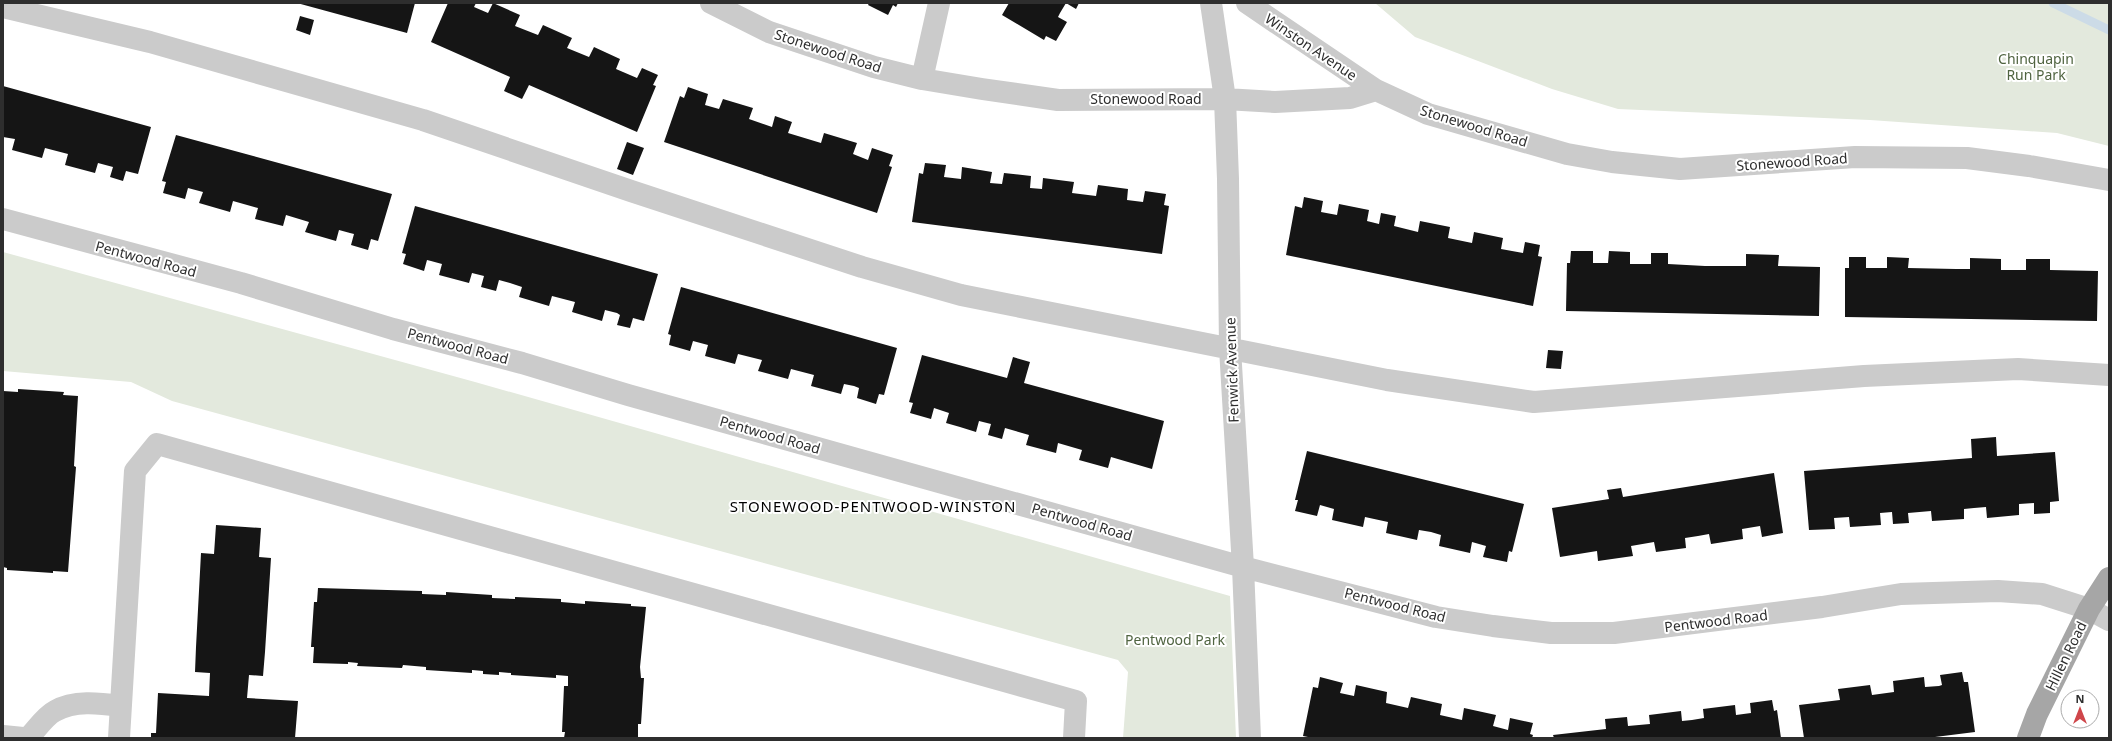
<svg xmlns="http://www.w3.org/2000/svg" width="2112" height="741" font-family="'Noto Sans',sans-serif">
<rect width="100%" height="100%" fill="#fff"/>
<path fill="#e3e9dd" d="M1375 3H2109V146L2057 133 1870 120 1618 109 1552 89 1415 37Z
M3 252 475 382 1230 596 1236 738H1123L1128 672 1118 660 172 401 131 382 3 371Z"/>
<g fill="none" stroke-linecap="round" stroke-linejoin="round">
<path stroke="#ccdbe7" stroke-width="9" d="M2053 3 2109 30"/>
</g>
<path fill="#151515" d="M297 3H415L407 33Z
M448 3H476L474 7 488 13 493 3 520 15 515 26 538 35 543 25 572 38 567 48 589 57 594 47 620 59 616 69 637 78 642 68 658 75 653 85 656 86 637 132 529 85 522 99 504 91 510 77 431 42Z
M869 3H898L896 7 893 5 888 15 868 5Z
M1009 3H1079L1076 9 1066 3 1060 13 1058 17 1067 22 1056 41 1046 36 1044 40 1002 15Z
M300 16 314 20 310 35 296 30Z
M3 86 151 127 138 174 126 171 123 181 110 177 113 167 98 163 95 173 65 165 68 154 45 148 42 158 12 150 15 139 3 137Z
M688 87 708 94 705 105 719 109 723 99 753 108 749 119 772 127 775 116 792 122 788 133 821 143 824 133 857 143 853 154 868 160 872 148 893 155 889 166 892 167 877 213 664 142 680 96 684 98Z
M176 135 392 194 378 241 371 239 368 250 351 245 354 234 350 233 339 230 336 241 305 232 309 222 286 215 283 226 255 219 258 208 233 201 230 212 199 203 203 192 188 188 185 199 163 193 166 182 162 181Z
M627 142 644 148 633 175 617 169Z
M925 163 946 165 944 177 961 179 962 167 992 172 990 183 1002 184 1004 173 1031 176 1030 188 1042 189 1043 178 1074 182 1072 193 1096 196 1098 185 1128 189 1127 200 1143 202 1145 191 1166 194 1164 205 1169 206 1162 254 912 222 919 173 923 174Z
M1304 197 1323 201 1321 212 1337 215 1339 204 1369 210 1367 221 1379 224 1381 213 1396 216 1394 226 1418 232 1420 221 1450 227 1448 238 1472 243 1474 232 1503 238 1501 249 1523 253 1525 242 1540 245 1538 256 1542 257 1533 306 1286 255 1295 206 1302 208Z
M415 206 658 274 644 321 633 318 630 328 617 325 620 315 617 313 605 310 602 321 572 312 575 302 552 296 549 306 519 297 522 287 510 283 499 280 496 291 481 287 484 276 472 273 469 283 439 275 442 264 431 261 427 260 424 271 403 264 406 254 402 253Z
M1571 251H1593V263H1608L1609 251 1630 252V264H1651V253H1668V264L1705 266H1746V254L1779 255 1778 266 1820 267 1819 316 1566 311 1567 263H1570Z
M1849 257H1866V268H1887V257L1909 258 1908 268 1956 269H1970V258L2001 259V270H2026V259H2050V270L2098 271 2097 321 1845 317V268H1849Z
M681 287 897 348 884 395 879 394 876 404 857 398 859 388 854 386 844 384 841 394 811 386 814 375 791 369 788 379 758 371 762 360 738 354 735 364 705 356 708 345 693 341 690 351 669 345 671 335 668 334Z
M1548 350 1563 351 1561 369 1546 368Z
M922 355 1007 378 1013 357 1030 362 1024 383 1164 421 1152 469 1111 457 1108 468 1079 460 1082 450 1058 443 1056 453 1026 445 1029 435 1005 428 1002 439 988 435 991 424 979 421 976 432 960 427 946 423 949 413 934 408 931 419 910 413 913 403 909 402Z
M18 389 64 392 63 395 78 396 74 466 76 467 68 572 53 571V573L7 570V568L3 567V391L18 392Z
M1996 437 1997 456 2055 452 2059 501 2050 502V513L2034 514V503L2019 504V515L1987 518 1986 507 1974 508 1964 509V519L1932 521 1931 511 1908 513 1909 523 1893 524 1892 512 1880 513 1881 525 1850 527 1849 517 1834 518 1835 529 1809 530 1804 471 1972 458 1971 439Z
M1307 451 1524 504 1512 552 1509 551 1507 562 1483 557 1486 546 1472 542 1470 553 1439 546 1441 535 1431 532 1419 530 1417 540 1386 533 1388 522 1365 517 1363 527 1332 520 1334 509 1320 505 1317 516 1295 511 1298 500H1295Z
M1774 473 1783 533 1762 537 1760 526 1742 529 1743 539 1711 544 1709 534 1698 536 1685 538 1686 548 1656 552 1654 542 1631 546 1633 556 1598 561 1597 551 1560 557 1552 508 1609 499 1607 490 1621 488 1623 497Z
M216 525 261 528 259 557 271 558 265 652 263 676 249 675 247 698 298 701 295 738H151V733H156L158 693 209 696 210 673 195 672 196 647 201 553 214 554Z
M318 588 422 591V594L446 595V592L492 595V598L515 599V597L561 599V602L585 604V601L631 604V606L646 607 640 667 641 678H644L641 724H638V738H564L565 732H562L564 686H568V676L556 675V678L511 675V673L499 672V675L483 674V671L472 670V673L426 670V667L403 665 402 668 357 666 358 663 348 662V664L313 663 314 647H311L314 602H317Z
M1962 672 1964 682H1968L1975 732 1927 738H1804L1799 705 1840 700 1838 689 1870 685 1872 695 1894 692 1893 681 1924 677 1925 687 1939 686 1942 685 1940 675Z
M1320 677 1343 683 1340 693 1354 696 1356 685 1387 692 1386 703 1408 708 1411 697 1442 704 1440 715 1462 720 1464 708 1496 715 1493 726 1508 730 1510 718 1533 723 1530 734 1533 735 1532 738H1313L1303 736 1313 687 1318 688Z
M1772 700 1774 711 1777 710 1781 738H1554L1553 735 1606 729 1605 719 1627 717 1628 726 1650 724 1649 715 1681 711 1682 721 1692 720 1704 718 1703 709 1735 705 1736 715 1751 713 1750 703Z"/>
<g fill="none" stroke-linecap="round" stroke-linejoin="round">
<path stroke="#cbcbcb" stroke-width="22" d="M711 3 769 32 874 67 922 79 982 89 1058 100 1225 99 1275 102 1350 98 1376 90 1428 114 1567 154 1612 162 1680 169 1855 157 1967 158 2029 166 2109 180
M1211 3 1225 99 1228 179 1230 348 1243 567 1250 738
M1247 3 1376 90
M3 7 150 42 423 120 631 191 862 267 961 295 1387 380 1534 402 1864 376 2018 369 2109 375
M922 79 939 3
M3 219 241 283 393 329 522 363 628 395 1243 567 1436 617 1493 626 1551 633H1614L1822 607 1901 594 1998 591 2042 594 2089 609 2109 620
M3 736 23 738
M28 738C36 730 45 716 55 711 74 700 99 703 120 706
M119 738 135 471 157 444 1076 701 1074 738"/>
<path stroke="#a6a6a6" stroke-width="22" d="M2028 738 2037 714 2089 609 2109 578"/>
</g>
<g text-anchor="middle" stroke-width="4" stroke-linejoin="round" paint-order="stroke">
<g font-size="14" fill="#2e2e2e" stroke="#fff">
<text transform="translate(1311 47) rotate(34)" y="5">Winston Avenue</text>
<text transform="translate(828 51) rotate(18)" y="5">Stonewood Road</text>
<text x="1146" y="104">Stonewood Road</text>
<text transform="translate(1474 126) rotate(17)" y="5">Stonewood Road</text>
<text transform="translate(1792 162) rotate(-4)" y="5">Stonewood Road</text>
<text transform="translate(146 259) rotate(15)" y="5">Pentwood Road</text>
<text transform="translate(458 346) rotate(15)" y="5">Pentwood Road</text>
<text transform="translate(1232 370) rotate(-92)" y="5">Fenwick Avenue</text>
<text transform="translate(770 435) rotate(16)" y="5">Pentwood Road</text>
<text transform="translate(1082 522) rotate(16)" y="5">Pentwood Road</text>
<text transform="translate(1395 605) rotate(14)" y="5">Pentwood Road</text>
<text transform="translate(1716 621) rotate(-7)" y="5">Pentwood Road</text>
<text transform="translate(2066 656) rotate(-64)" y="5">Hillen Road</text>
</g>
<g font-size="14" fill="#506441" stroke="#fff">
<text x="2036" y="64">Chinquapin<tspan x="2036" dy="16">Run Park</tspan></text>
<text x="1175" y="645">Pentwood Park</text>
</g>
<g font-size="15" letter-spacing="1" fill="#000" stroke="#fff">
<text x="873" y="512">STONEWOOD-PENTWOOD-WINSTON</text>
</g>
</g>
<rect width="2112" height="741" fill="none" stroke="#2e2e2e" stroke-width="8"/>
<g transform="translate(2080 709)"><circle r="19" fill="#ffffff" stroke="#ababab"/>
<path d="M0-3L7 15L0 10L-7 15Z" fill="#cf464a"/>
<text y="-6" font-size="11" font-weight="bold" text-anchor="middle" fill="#2e2e2e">N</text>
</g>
</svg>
